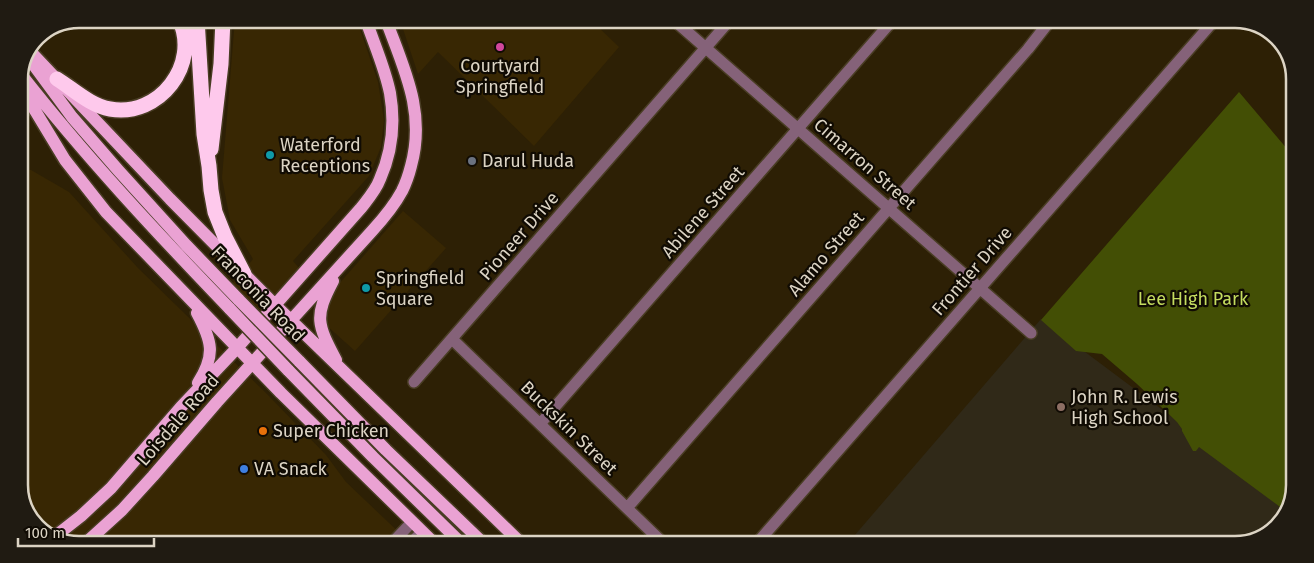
<svg xmlns="http://www.w3.org/2000/svg" width="1314" height="563" font-family="'Fira Sans',sans-serif">
<rect width="100%" height="100%" fill="#2d2005"/>
<path fill="#382703" d="M235 19 357 20 378 82 384 120 381 147 369 176 293 261 307 277 269 311 259 309 232 284 253 259 230 220 222 178Z
M400 20 592 21 619 47 534 146 438 52 418 74Z
M19 168 31 170 69 192 138 268 267 394 326 455 346 482 408 541 56 540 31 521 19 489Z
M403 211 446 248 355 351 325 324 330 294Z"/>
<path fill="#302918" d="M1041 319 1291 506 1269 534 1236 544 848 543Z"/>
<path fill="#434f05" d="M1239 92 1294 157 1291 507 1287 512 1199 447 1196 451H1193L1182 431V429L1177 422 1137 384 1102 354 1076 351 1041 320Z"/>
<g fill="none" stroke-linecap="round" stroke-linejoin="round">
<g stroke="#493d24" stroke-width="14">
<path id="minor" d="M675 21 1031 333
M452 339 662 542
M414 382 729 21
M540 424 891 22
M627 508 1028 49 1049 22
M394 541 412 522
M413 541 422 532
M758 542 1212 23"/>
</g>
<g stroke="#493d24" stroke-width="15">
<path id="major" d="M30 51 170 199 275 305 520 542
M30 60 72 117 118 170 186 245 239 300
M20 73C85 156 157 233 230 309
M19 84 65 160 106 212 281 393 432 541
M333 281C314 317 317 324 336 360
M197 313C212 341 216 355 198 383
M299 361 386 450 481 541
M288 370 373 457 459 541
M53 538 81 516 111 488 181 407 237 348 361 208C368 199 376 190 380 179 392 152 395 122 390 93 385 68 374 44 366 20
M89 540 122 510 153 476 217 402 372 231C383 219 394 206 402 191 406 183 409 174 411 166 426 112 404 69 386 20"/>
</g>
<g stroke="#493d24" stroke-width="18">
<path id="highway" d="M197 19 204 134 209 166 211 190 215 212 225 237 244 274
M57 79C73 89 91 106 110 109 159 118 201 64 179 19
M211 149 221 64 223 19"/>
</g>
<use href="#minor" stroke="#856279" stroke-width="11"/>
<use href="#major" stroke="#eaa2d3" stroke-width="12"/>
<use href="#highway" stroke="#fec9ec" stroke-width="15"/>
<g stroke="#493d24" stroke-width="15" stroke-linecap="butt">
<path id="major-bridge" d="M239 300 299 361
M230 309 288 370"/>
</g>
<use href="#major-bridge" stroke="#eaa2d3" stroke-width="12"/>
</g>
<circle fill="#d1479c" stroke="#100b03" stroke-width="2" cx="500" cy="47" r="5"/>
<g fill="#0f9aa8" stroke="#100b03" stroke-width="2">
<circle cx="270" cy="155" r="5"/>
<circle cx="366" cy="288" r="5"/>
</g>
<circle fill="#6b7280" stroke="#100b03" stroke-width="2" cx="472" cy="161" r="5"/>
<circle fill="#8d6e63" stroke="#100b03" stroke-width="2" cx="1061" cy="407" r="5"/>
<circle fill="#e8710a" stroke="#100b03" stroke-width="2" cx="263" cy="431" r="5"/>
<circle fill="#3f7fe0" stroke="#100b03" stroke-width="2" cx="244" cy="469" r="5"/>
<g text-anchor="middle" stroke-width="4.5" stroke-linejoin="round" paint-order="stroke">
<g font-size="18" fill="#dcd4c4" stroke="#100b03" text-anchor="start">
<text x="500" y="72" text-anchor="middle">Courtyard<tspan x="500" dy="21">Springfield</tspan></text>
<text x="280" y="151">Waterford<tspan x="280" dy="21">Receptions</tspan></text>
<text x="482" y="167">Darul Huda</text>
<text x="376" y="284">Springfield<tspan x="376" dy="21">Square</tspan></text>
<text x="1071" y="403">John R. Lewis<tspan x="1071" dy="21">High School</tspan></text>
<text x="273" y="437">Super Chicken</text>
<text x="254" y="475">VA Snack</text>
</g>
<g font-size="18" fill="#dcd4c4" stroke="#100b03">
<text transform="translate(865 164) rotate(41)" y="6">Cimarron Street</text>
<text transform="translate(703 212) rotate(-49)" y="6">Abilene Street</text>
<text transform="translate(519 236) rotate(-49)" y="6">Pioneer Drive</text>
<text transform="translate(826 254) rotate(-49)" y="6">Alamo Street</text>
<text transform="translate(972 271) rotate(-49)" y="6">Frontier Drive</text>
<text transform="translate(258 294) rotate(46)" y="6">Franconia Road</text>
<text transform="translate(178 420) rotate(-49)" y="6">Loisdale Road</text>
<text transform="translate(569 428) rotate(44)" y="6">Buckskin Street</text>
</g>
<g font-size="18" fill="#c4dc5f" stroke="#100b03">
<text x="1193" y="305">Lee High Park</text>
</g>
</g>
<path d="M0 0H1314V563H0ZM79 28H1235A51 51 0 0 1 1286 79V485A51 51 0 0 1 1235 536H79A51 51 0 0 1 28 485V79A51 51 0 0 1 79 28Z" fill="#201b12" fill-rule="evenodd"/>
<path fill="none" stroke="#dcd4c4" stroke-width="2.5" d="M79 28H1235A51 51 0 0 1 1286 79V485A51 51 0 0 1 1235 536H79A51 51 0 0 1 28 485V79A51 51 0 0 1 79 28Z"/>
<path d="M18 538v8h136v-8" fill="none" stroke="#dcd4c4" stroke-width="2.5"/>
<text x="25" y="538" font-size="15" fill="#dcd4c4" stroke="#100b03" stroke-width="4" paint-order="stroke">100 m</text>
</svg>
